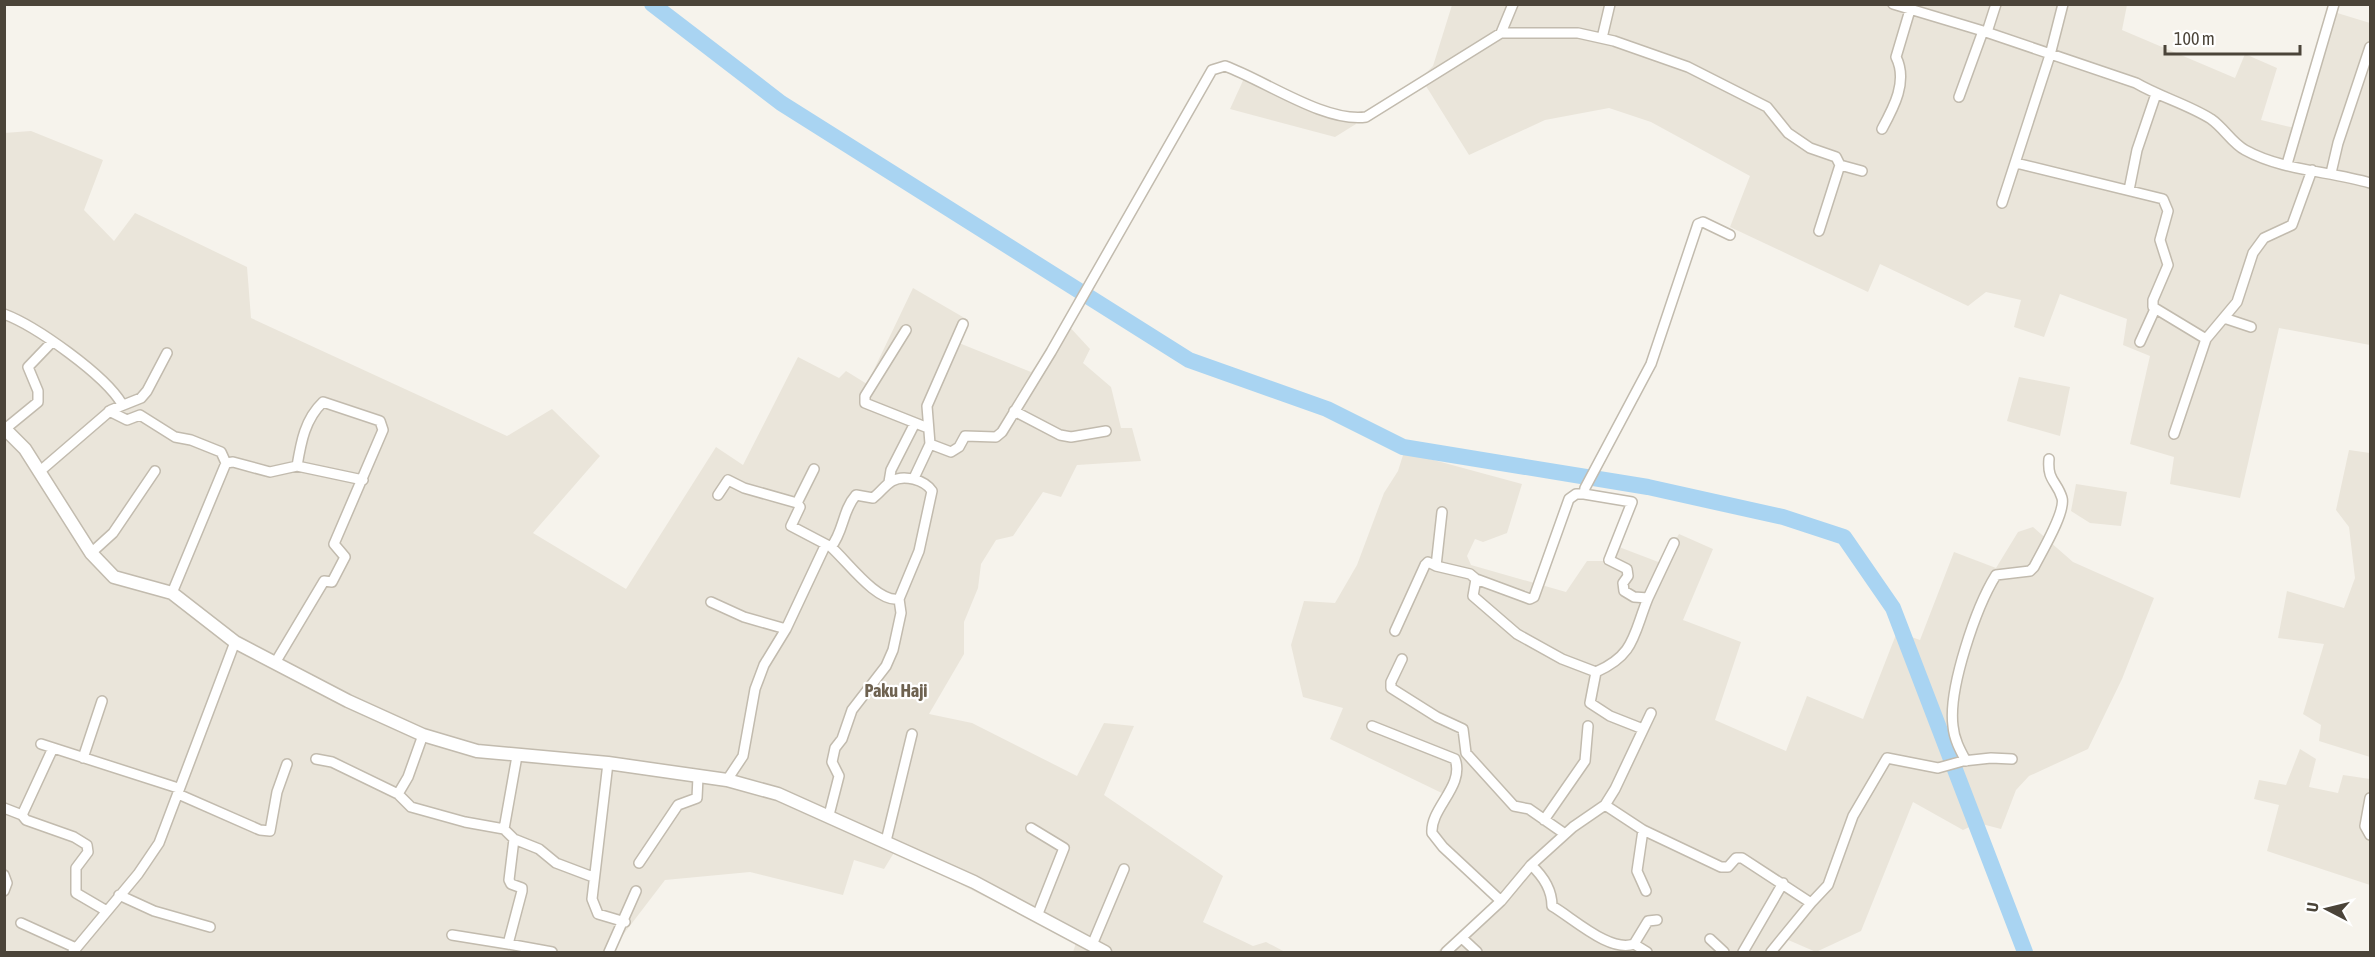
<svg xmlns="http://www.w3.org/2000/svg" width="2375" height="957" font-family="'Asap Condensed',sans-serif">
<rect width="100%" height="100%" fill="#f6f3ec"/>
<path fill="#eae5da" d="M1452 5H2127L2122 30 2235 78 2245 54 2277 68 2261 120 2299 129 2334 12 2370 23V345L2279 328 2240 498 2170 484 2174 457 2130 444 2150 356 2123 345 2127 319 2060 294 2044 337 2014 327 2021 300 1986 292 1968 306 1880 264 1868 292 1730 227 1750 176 1651 122 1609 108 1545 120 1469 155 1421 78 1433 66Z
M1246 74 1352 117 1356 124 1335 137 1230 109Z
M31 131 103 160 84 210 114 241 135 213 247 267 251 318 507 436 552 409 600 456 533 533 626 589 716 447 743 465 798 357 839 378 846 371 867 384 913 288 968 320 959 343 1031 372 1066 323 1090 349 1083 363 1111 387 1121 428H1132L1141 461 1077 465 1061 497 1043 492 1013 536 996 540 981 564 978 588 964 622V654L929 714 972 723 1077 776 1104 723 1134 726 1104 795 1223 876 1203 922 1253 946 1266 942 1285 952H1073L1076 943 895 851 884 869 854 860 843 895 750 872 665 880 616 944 614 952H5L4 133Z
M2019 377 2070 387 2060 436 2007 421Z
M2349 450 2370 453V757L2319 741 2321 725 2303 714 2324 644 2278 638 2287 591 2344 608 2355 578 2349 527 2336 510Z
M1404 452 1522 484 1507 533 1483 542 1475 539 1467 556 1471 565 1566 592 1587 561H1610L1619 547 1661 563 1679 534 1713 549 1683 620 1741 642 1715 720 1786 751 1807 696 1863 719 1897 632 1920 640 1954 552 1996 568 2018 532 2033 527 2073 562 2154 598 2122 679 2088 749 2029 776 2016 790 2001 829 1978 823 1963 830 1913 802 1861 931 1816 952 1786 939 1778 952H1437L1497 898 1430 834 1448 796 1330 739 1343 708 1303 697 1291 645 1304 601 1335 603 1357 565 1384 493 1398 471Z
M2076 484 2127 492 2121 526 2090 523 2071 511Z
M2300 749 2316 759 2309 787 2338 793 2343 775 2370 779V885L2267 851 2279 805 2254 799 2259 780 2286 785Z"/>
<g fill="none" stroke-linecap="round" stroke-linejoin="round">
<path stroke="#a9d4f2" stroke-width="16" d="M652 4 781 103 1189 360 1327 409 1403 447 1648 487 1783 517 1844 537 1893 608 2025 952"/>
<g stroke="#c2bbae" stroke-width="12">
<path id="minor" d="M1893 4 1983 31 2136 83C2160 97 2187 104 2211 119 2224 128 2232 143 2245 150 2283 171 2330 171 2370 183
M1987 32 1996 4
M1501 33H1578L1614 41 1688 67 1767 107 1788 133 1810 148 1836 157 1840 165 1862 171
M1602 38 1610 4
M1959 97 1983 31
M1882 129C1894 107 1908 81 1896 57L1910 10
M2016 163 2163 199 2168 211 2160 240 2168 265 2153 300V307L2206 339
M2287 164 2334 4
M2331 173 2338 143 2370 47
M2129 190 2137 150 2156 94
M2002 203 2050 55 2063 4
M1819 231 1840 165
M4 314C36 326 105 375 122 404
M2224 318 2251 327
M906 330 865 396V403L928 428
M2140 342 2155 309
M109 411 127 420 140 415 175 437 191 440 221 452 226 463
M1014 411 1060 435 1071 437 1106 431
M5 429 38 402V391L28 367 52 342
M2174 434 2206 339 2237 302 2253 253 2264 238 2292 225 2312 170
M930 444 951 452 959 447 965 436 996 437 1002 432 1051 352 1212 70 1225 66C1264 80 1325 123 1366 117L1501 33 1513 4
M297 466 363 480
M814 469 797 503 800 507 791 526 831 547C844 531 842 511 856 495L873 498C880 493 885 485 892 481 904 474 925 480 932 491L919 551 899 599 901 613 893 650 886 666 852 710 842 739 835 748 832 762 839 776 829 815
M39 472 111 410 141 398 147 391 167 353
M914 478 930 444 927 406 963 324
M889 482 891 470 915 423
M718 495 728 480 744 488 797 503
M1442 512 1436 566 1470 574 1476 579 1473 596 1517 634 1562 659 1596 672 1590 703 1610 716 1643 729
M831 547C847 561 877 603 899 599
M91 553 113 533 155 471
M1476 579 1530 599 1534 597 1569 499 1576 494H1584
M172 593 226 463 233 462 270 472 297 466C301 442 305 419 323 402L380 421 383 430 334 544 345 557 332 582 324 581 275 663
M1648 598 1674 543
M711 602 744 617 786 629
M1395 631 1425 565 1428 562 1436 566
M1402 659 1391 682V688L1437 717 1463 729 1466 753 1514 806 1529 809 1565 834
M1596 672C1635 655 1633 635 1648 598L1634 597 1624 591 1623 583 1628 576 1627 569 1609 560 1632 502 1584 494 1585 488 1651 364 1698 224 1703 222 1730 235
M1372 726 1455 759C1465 786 1430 808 1432 833L1443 847 1501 901
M41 744 178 788
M53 748 22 815 26 820 74 837 87 845 88 852 76 868V893L105 910
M83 758 102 701
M316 759 332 762 398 794 408 777 423 735
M1966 761C1960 750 1954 739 1953 726 1948 689 1976 607 1996 575L2030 571 2034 567C2041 553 2066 512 2062 498 2057 481 2047 481 2049 459
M608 763 592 899 598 914 625 922
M727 780 743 756 755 689 764 665 786 629 825 546
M178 794 260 830 270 831 277 792 287 764
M398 794 411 807 465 822 504 829 514 839 539 849 556 863 593 877
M2370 798 2365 826 2370 835
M1605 805 1643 830 1721 867H1728L1736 858H1742L1811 903 1828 885 1853 816 1887 758 1938 768 1963 761 1991 758 2012 759
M4 808 22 815
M1544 820 1585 761 1588 726
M1031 828 1064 848 1037 916
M504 829 517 756
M1643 830 1637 871 1646 891
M514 839 509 880 511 884 522 888V891L508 944 552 952
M886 841 912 734
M639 863 678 805 697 798 698 777
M1531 865C1543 876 1552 889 1552 906 1573 918 1610 953 1634 944L1647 952
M4 875 7 883 4 891
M119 895 154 911 210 927
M21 923 76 948
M452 935 508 944
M1462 938 1477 952
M1710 939 1724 952
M1634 944 1648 921 1657 920
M1092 945 1124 869
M73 952 138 874 159 843 235 642
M609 952 636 891
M1446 952 1501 901 1531 865 1573 827 1605 805 1615 789 1651 713
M1743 952 1783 883
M1771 952 1811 903"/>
</g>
<g stroke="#c2bbae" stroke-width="15">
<path id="tertiary" d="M4 428 25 449 91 553 114 577 172 593 235 642 348 701 423 735 477 751 608 763 727 780 778 794 974 882 1105 952"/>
</g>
<use href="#minor" stroke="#fff" stroke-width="9"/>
<use href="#tertiary" stroke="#fff" stroke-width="12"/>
</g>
<g text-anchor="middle" stroke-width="4.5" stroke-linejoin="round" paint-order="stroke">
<g font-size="18" font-weight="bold" fill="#6e6250" stroke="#fff">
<text x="896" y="697">Paku Haji</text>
</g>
</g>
<rect width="2375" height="957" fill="none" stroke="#4b4439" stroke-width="12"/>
<g transform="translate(2327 909) rotate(277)" stroke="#ffffff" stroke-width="4.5" paint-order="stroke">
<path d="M0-4.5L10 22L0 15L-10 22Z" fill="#4b4439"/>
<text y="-9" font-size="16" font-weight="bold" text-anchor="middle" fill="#4b4439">U</text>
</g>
<path d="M2165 45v9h135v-9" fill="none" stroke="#4b4439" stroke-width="3"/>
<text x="2174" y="45" font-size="18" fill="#4b4439" stroke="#ffffff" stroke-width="4.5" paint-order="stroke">100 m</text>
</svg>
